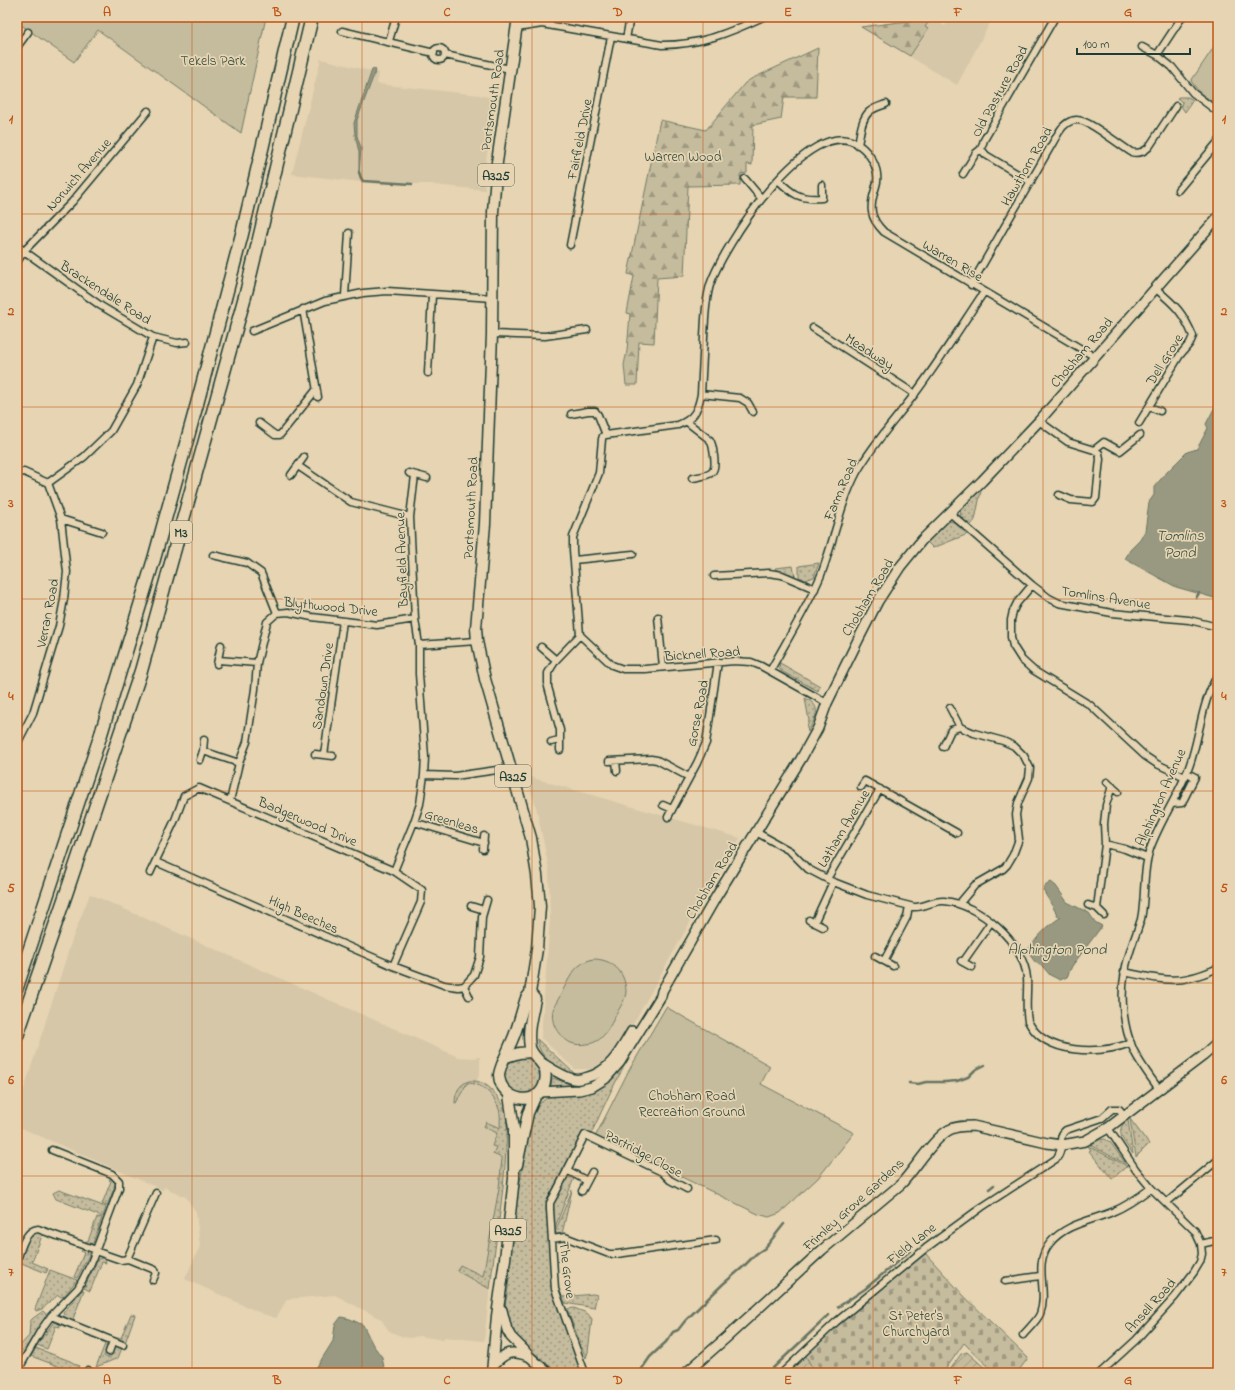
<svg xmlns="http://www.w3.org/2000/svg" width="1235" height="1390" font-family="'Indie Flower',sans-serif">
<defs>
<pattern id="grass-dots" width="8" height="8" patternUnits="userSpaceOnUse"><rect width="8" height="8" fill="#c5bb9d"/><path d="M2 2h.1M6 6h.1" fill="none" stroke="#9f9981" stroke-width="1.8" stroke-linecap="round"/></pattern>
<pattern id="forest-firs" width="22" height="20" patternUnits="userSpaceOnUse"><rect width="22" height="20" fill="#c5bb9d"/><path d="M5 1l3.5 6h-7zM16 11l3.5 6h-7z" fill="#9f9981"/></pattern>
<pattern id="cemetery-stones" width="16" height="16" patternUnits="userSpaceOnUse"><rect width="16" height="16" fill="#c5bb9d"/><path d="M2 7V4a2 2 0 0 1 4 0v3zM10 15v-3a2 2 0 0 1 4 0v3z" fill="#9f9981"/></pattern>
<pattern id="garden-furrows" width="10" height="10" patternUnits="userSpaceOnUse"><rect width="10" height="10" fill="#c5bb9d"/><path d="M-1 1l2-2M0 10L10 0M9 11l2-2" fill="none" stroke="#9f9981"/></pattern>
</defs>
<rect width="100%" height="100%" fill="#e6d4b2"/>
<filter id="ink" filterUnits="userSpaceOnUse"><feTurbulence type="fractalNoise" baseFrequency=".025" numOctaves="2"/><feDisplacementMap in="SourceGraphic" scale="8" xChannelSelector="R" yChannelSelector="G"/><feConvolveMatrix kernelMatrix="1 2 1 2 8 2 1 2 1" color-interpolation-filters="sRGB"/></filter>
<g filter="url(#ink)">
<path fill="#d6c7a8" d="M951 17 962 22 965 17 975 18 976 17H993L957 85 861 27 931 18 945 26Z
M321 59 378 73 377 84 479 95 497 99 483 176 485 190 434 185 433 184H379L292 174Z
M526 776 740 838 707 892 623 1042 608 1059 597 1069H575L541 1038 550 919 549 869 537 810Z
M90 894 458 1057 474 1058 480 1057V1071L477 1081 486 1086 506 1119 502 1179 484 1341 444 1337V1340L419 1336 409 1338 401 1336 389 1331 381 1319 335 1295 287 1299 276 1318 263 1314 185 1279 200 1246 196 1212 186 1197 164 1187 163 1190 17 1126V1111L73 937Z"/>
<path fill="url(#grass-dots)" stroke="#727c68" d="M1179 97H1188L1193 100 1185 112 1181 106 1182 102 1177 98Z
M982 486 975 520 970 526 961 518 960 509Z
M949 521 957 523 968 534 933 548 927 542 944 524Z
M819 563 814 577 806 580 799 577V566Z
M793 566 795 577 776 570 775 568Z
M780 663 820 686 818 691 781 671 779 668Z
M805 698C824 707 815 717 808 732L807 727 809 721Z
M537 1039 574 1073 573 1077C558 1068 539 1059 537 1039Z
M631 1050 632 1051 611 1091 591 1134 583 1131 550 1195 546 1207 553 1291 564 1324 580 1368 578 1369 580 1373H558L522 1343 514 1333 512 1334 504 1313 508 1288 514 1213 533 1113 538 1105 549 1096 608 1082C618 1075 625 1061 631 1050Z
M504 1076a18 18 0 1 1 36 0a18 18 0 1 1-36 0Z
M552 1078 571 1084V1087L551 1086Z
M469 1081C489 1079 501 1099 506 1115 509 1126 506 1138 506 1149 504 1196 495 1242 490 1289L457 1271 460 1265 483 1276 499 1188 502 1158 493 1154 496 1147 492 1146 497 1133 484 1127 486 1122 500 1128C500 1123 501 1115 499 1109 494 1095 482 1083 467 1083L456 1103H455C455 1093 459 1084 469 1081Z
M1130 1119 1149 1144 1136 1157Z
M1128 1120 1133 1154C1126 1144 1112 1130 1128 1120Z
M1105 1139 1110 1142 1126 1164 1090 1145 1099 1140Z
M1088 1146 1090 1147 1127 1166 1112 1179 1089 1151 1091 1150Z
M568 1175 574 1178 554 1230 553 1211 554 1202Z
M111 1177 114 1179 116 1183 107 1206 102 1204 111 1181 109 1180Z
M59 1190 106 1207 103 1217 56 1199 53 1193Z
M572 1190 562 1234H558L555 1232Z
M97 1217 102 1218 93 1243 88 1244 85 1242 86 1241H88Z
M37 1232 43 1233 32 1262 48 1269 46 1273 19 1262 31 1234Z
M84 1249 87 1251 89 1255 77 1278 74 1277 84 1253 81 1251Z
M102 1258 105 1259 106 1263 102 1262 90 1291 84 1288 98 1259Z
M50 1270 77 1280 64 1296 61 1297 58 1295 42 1309 36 1311 35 1309Z
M82 1290H84L73 1319 75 1321 73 1322 66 1319 63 1313Z
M593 1294 597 1295 594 1308 565 1303 563 1297Z
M574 1308 587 1313 592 1319 588 1352 586 1358 567 1309Z
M43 1311 46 1314V1317L34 1335 17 1364V1349L29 1336 30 1322 32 1319Z
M131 1314 135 1315 125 1343 120 1341 118 1337 121 1338Z
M55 1322 59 1323 60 1327 56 1326 47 1349 37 1345 53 1323Z
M102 1341H106C109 1347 107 1351 104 1356L108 1358 115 1347 118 1346 122 1348 118 1358 96 1367 105 1344 101 1342Z
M36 1348 70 1361 79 1366 76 1373 31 1356Z"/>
<path fill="url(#forest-firs)" stroke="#727c68" d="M931 18 925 27 928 29 910 56 861 27Z
M818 48 816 97H784L781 119 753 125 752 165 747 164V173L741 174 740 185 688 186 684 276 657 278 654 343 639 342 637 385H626L624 365 627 351 630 314 627 313 634 276 628 274 660 120 706 130 745 83 751 79Z"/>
<path fill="url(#cemetery-stones)" stroke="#727c68" d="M924 1252 964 1296 1028 1358 1017 1373H995L964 1343 943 1373H784L834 1325Z"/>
<path fill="#c5bb9d" stroke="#727c68" d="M17 17H266L241 133 98 30 74 62 17 22Z
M1216 44 1218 45V106L1199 92 1191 81Z
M593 959C612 959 625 971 626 991 626 999 620 1007 617 1013 609 1027 604 1043 586 1044 581 1045 576 1045 571 1043 559 1037 550 1024 553 1010 555 1003 561 996 564 988 571 975 576 963 593 959Z
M666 1007 770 1066 761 1084 854 1133 818 1178 780 1213 769 1217 758 1214 630 1152 595 1137 628 1072Z"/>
<path fill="url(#garden-furrows)" stroke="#727c68" d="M967 1352 988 1371 990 1373H948L961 1354Z
M804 1353 813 1369 811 1373H784Z"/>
<path fill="#989980" stroke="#687462" d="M374 69 376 70 375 72 357 120V136L361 148 359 174V152L355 135 354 123 372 70Z
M1218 401V599L1176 587 1125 559 1130 550 1140 540 1145 531 1149 502 1154 495V487L1168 471 1187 452 1197 449 1208 428 1206 424Z
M1051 882 1056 886 1067 902 1089 913 1095 922 1102 926 1072 966 1067 977 1060 980 1050 975 1043 967 1035 962 1027 951C1037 937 1047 926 1061 917L1058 916 1043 890 1045 886Z
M341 1317 350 1319 363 1325 373 1345 382 1357 385 1373H313L333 1341 335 1325Z"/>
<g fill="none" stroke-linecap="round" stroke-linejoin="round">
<path stroke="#687462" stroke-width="2.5" d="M359 172 361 178 363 181 412 184
M1196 598 1199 593
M909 1083 918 1084 926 1082H945L957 1081 968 1077 975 1070 985 1065
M989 1189 994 1185
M838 1307 865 1289 910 1251
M773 1368 829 1315
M639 1373 650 1357 666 1342 673 1332 678 1330 685 1321 723 1284 743 1267 756 1254 765 1248 784 1224"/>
<g stroke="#1f3d34" stroke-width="9">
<path id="street" d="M530 17 542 24
M517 28 542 24 662 45C700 45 729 33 763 17
M342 31 434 53
M626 39 630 17
M389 41 396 17
M17 47 28 32
M1142 47 1157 55 1172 67 1193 93 1218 112
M433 54a6 6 0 1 1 12 0a6 6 0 1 1-12 0Z
M445 55 510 69
M1157 55 1182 17
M858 145C860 135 861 119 869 112 873 108 881 106 886 104
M981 149 986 155 1031 182
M963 174 976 153 981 149 984 140 1055 17
M745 179 761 198
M778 180C792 194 800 200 822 198V185
M1178 190 1218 142
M570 245 611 37
M17 246 101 306 153 337 177 343 187 342
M17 262 24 251 72 202 148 111
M971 285 1059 132C1073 110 1089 123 1105 134 1114 140 1122 146 1131 152 1138 154 1144 152 1149 147L1176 106
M345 296 349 233
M303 309 318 397
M813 328 915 394
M252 331 325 301 363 293 387 291 493 298
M492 334 545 336 587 330
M428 373 432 295
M701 394 740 398 748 403 753 412
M1150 407 1160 411
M571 414 588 411H595L598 415 606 435
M1039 421 1068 442 1094 450 1099 453 1100 459 1096 498 1093 502 1071 500 1059 495
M687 422 710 440C713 445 713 450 714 456 717 476 709 475 692 478
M259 423 275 435H280L316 390
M1139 423 1180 355 1190 343 1193 336C1183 312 1175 305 1155 288
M606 435 678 425C694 419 698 410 701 394 702 375 703 356 704 337 705 320 705 302 710 285 722 248 810 110 859 145 870 153 879 168 877 182 875 192 870 201 872 212 873 220 878 226 884 232L1095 357
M1094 450 1104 442 1120 451 1140 435
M298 466 351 502 410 517
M17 473 24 472 48 483
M409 473 427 478
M291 475 304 457
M48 483 84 457 111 431 137 385 153 337
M950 513 1032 585 1049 598 1059 603 1112 613 1189 620 1218 627
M61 519 102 532
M213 555 247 563 261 573 277 613
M574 560 633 554
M714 576 769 573 782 575 815 589
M1032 585 1017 603 1013 611 1011 620V637L1013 646 1022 660 1033 670 1090 705 1145 756 1157 764 1185 777
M658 617 663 667
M580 635 612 665 623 669H645L734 661 751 662 761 666 827 703
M580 635 573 550V537L599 473 602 439 603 436 606 435
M419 645 477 641
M541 647 556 660
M218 660 257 663
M217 664 221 645
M770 671C787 640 807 608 821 575 834 541 840 504 857 472 873 444 895 420 914 395 939 362 961 326 984 292
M950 708 960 727 974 733 1003 741 1014 746 1024 756 1030 768 1029 778 1018 803 1016 815 1019 839 1013 855 1007 865 1003 869 975 885 959 904
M551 742 559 740
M17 744 33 713 59 626 64 599 67 572 61 519 48 483
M943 747 951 730 960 727
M560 750V730L548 687V673L556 660 580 635
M203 751 239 763
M315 754 333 756
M324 755 343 621
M200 760 203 751 204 740
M609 761 651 759 657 760 689 777
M616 761 617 771
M424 775 455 776 511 768
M1107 782 1118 792
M861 787 865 781 957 833
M230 801 239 763 247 742 255 689 257 663 267 622 277 613 288 612 312 617 377 625 415 619
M1172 804 1182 803 1195 777 1187 773
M663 805 672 809
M668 817 697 763 706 743 718 662
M414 822 484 843
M756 832 790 851 808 869 831 881 867 895 914 907C924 908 933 900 944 901 979 904 1024 942 1027 978 1028 992 1025 1007 1028 1021 1045 1056 1100 1054 1131 1043
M1105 844 1125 849 1147 858
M483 849 484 836
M156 862 393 966 444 985 458 987 464 986 474 975 480 957 482 917 487 900
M394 871 414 822 420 804 424 775 425 757 419 674V645L415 619 410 517 415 475
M150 873 175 820 184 796 199 788 394 871 422 890 421 902 393 966
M827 879 880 789
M1088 905 1097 908 1104 915
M471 906 484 910
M1097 908 1105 844 1104 824 1106 805 1112 786
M809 920 823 927
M814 923 833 882
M875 956 893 966
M884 961 907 917 909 906
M961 961 972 967
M963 962 991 922
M1124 972C1144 976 1169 983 1189 978 1199 976 1209 972 1218 968
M464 986 469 996
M1159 1089C1150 1077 1141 1065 1134 1051 1123 1028 1120 996 1125 971 1128 953 1136 936 1141 919 1146 896 1142 872 1150 849 1160 821 1178 796 1189 767 1200 737 1201 702 1218 675
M567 1170 587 1181
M582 1191 592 1172
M1166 1203 1218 1160
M552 1239 565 1237 609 1254H617L716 1240
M1201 1244 1218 1240
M95 1251 121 1260 128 1259 155 1270 156 1273 153 1280
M127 1259 156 1193
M17 1260C21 1249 25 1230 38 1229L96 1250
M1005 1281 1040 1276
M51 1316 123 1345
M1023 1335C1028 1329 1037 1321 1040 1314 1049 1290 1032 1265 1050 1243 1065 1224 1091 1221 1112 1212 1127 1206 1138 1198 1151 1188
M109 1352 113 1341
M17 1372 41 1330 51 1316 78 1288 82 1281 91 1263 119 1188V1181L112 1174 52 1150
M87 1373 88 1370
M585 1373 555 1289 550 1209V1203L556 1192 585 1135 662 1172 670 1180 687 1189
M782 1373 836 1322 926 1248 982 1207 1056 1159C1066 1147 1056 1137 1066 1130L1102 1118 1112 1109H1119L1125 1116
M1100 1373 1136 1340 1175 1297 1194 1272 1200 1262 1202 1254 1201 1244 1195 1231 1151 1188 1136 1170 1108 1128"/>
</g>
<g stroke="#1f3d34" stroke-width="12">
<path id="secondary" d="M542 1063C552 1069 562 1076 573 1079 578 1080 583 1079 588 1077 611 1071 621 1049 632 1031
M540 1092 579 1090 592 1087 605 1079 620 1062 661 996 662 991 716 897 801 759 818 728 827 703 858 640 878 601 900 567 922 540 982 481 1039 421 1218 217
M502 1310 507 1330 511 1337 524 1350 529 1356 548 1373
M493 1365C506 1352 510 1350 528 1356
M686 1373 727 1337 822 1250 901 1184C915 1169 933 1139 949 1130 956 1126 965 1126 973 1126L1047 1143 1062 1145 1085 1141 1108 1128 1203 1056 1218 1043"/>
</g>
<g stroke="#1f3d34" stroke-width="13">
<path id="primary" d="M518 17 497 162 493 212 492 334 485 524 476 628 477 641 485 679 531 838 537 875 540 906 537 949 530 993
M530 993 535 999C532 1015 527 1031 530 1047 533 1060 549 1062 545 1082 539 1109 500 1101 499 1075 499 1068 511 1044 514 1036 519 1023 522 1010 526 998Z
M506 1057 519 1053 531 1052
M517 1165 528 1113 536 1095
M492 1373 497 1316 505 1259 514 1178V1129L509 1095"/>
</g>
<g stroke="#1f3d34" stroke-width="15">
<path id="highway" d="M17 987 101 734 154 559 197 404 242 234 293 17
M17 1036 66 894 141 671 247 289 312 17"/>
</g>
<use href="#street" stroke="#e6d4b2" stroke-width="6"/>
<use href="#secondary" stroke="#e6d4b2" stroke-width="9"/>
<use href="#primary" stroke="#e6d4b2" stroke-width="10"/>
<use href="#highway" stroke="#e6d4b2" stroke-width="12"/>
</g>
</g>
<path fill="none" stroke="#c05314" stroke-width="1" stroke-opacity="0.55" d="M192 17V1373M362 17V1373M532 17V1373M703 17V1373M873 17V1373M1043 17V1373M17 214H1218M17 407H1218M17 599H1218M17 791H1218M17 983H1218M17 1176H1218"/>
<g text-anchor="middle" stroke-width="3.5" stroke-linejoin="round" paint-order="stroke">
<g fill="#e6d4b2" stroke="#5b6a5a" stroke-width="1">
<rect x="478" y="164" width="36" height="22" rx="3"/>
<rect x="170" y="521" width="22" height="22" rx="3"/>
<rect x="495" y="765" width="36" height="22" rx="3"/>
<rect x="490" y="1219" width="36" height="22" rx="3"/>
</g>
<g font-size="13" font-weight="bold" fill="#1f3d34">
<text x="496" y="180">A325</text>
<text x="181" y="537">M3</text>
<text x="513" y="781">A325</text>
<text x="508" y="1235">A325</text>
</g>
<g font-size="14" fill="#304a3e" stroke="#e6d4b2">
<text x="213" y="65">Tekels Park</text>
<text x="683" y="161">Warren Wood</text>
<text x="692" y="1100">Chobham Road<tspan x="692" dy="16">Recreation Ground</tspan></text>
<text x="916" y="1320">St Peter's<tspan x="916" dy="16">Churchyard</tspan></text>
</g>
<g font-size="14" fill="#1f3d34" stroke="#e6d4b2">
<text transform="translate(999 91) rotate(-61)" y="5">Old Pasture Road</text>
<text transform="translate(492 100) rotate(-82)" y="5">Portsmouth Road</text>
<text transform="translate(579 139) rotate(-79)" y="5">Fairfield Drive</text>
<text transform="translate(1026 166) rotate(-60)" y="5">Hawthorn Road</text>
<text transform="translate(78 174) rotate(-49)" y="5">Norwich Avenue</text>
<text transform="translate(953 260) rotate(31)" y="5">Warren Rise</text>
<text transform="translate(106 292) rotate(33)" y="5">Brackendale Road</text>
<text transform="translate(870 351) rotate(33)" y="5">Meadway</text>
<text transform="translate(1081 352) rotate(-49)" y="5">Chobham Road</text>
<text transform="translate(1164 359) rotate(-58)" y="5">Dell Grove</text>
<text transform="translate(840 489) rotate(-67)" y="5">Farm Road</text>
<text transform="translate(470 508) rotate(-87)" y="5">Portsmouth Road</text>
<text transform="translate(401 560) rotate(-92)" y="5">Bayfield Avenue</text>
<text transform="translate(867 597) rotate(-59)" y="5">Chobham Road</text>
<text transform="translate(1106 597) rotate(9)" y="5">Tomlins Avenue</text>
<text transform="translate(331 606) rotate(6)" y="5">Blythwood Drive</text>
<text transform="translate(47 613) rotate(-79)" y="5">Verran Road</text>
<text transform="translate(702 653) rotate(-4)" y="5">Bicknell Road</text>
<text transform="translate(322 686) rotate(-82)" y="5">Sandown Drive</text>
<text transform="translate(697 713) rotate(-79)" y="5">Gorse Road</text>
<text transform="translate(1160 797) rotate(-66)" y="5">Alphington Avenue</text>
<text transform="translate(308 821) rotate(23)" y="5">Badgerwood Drive</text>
<text transform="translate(452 821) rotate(17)" y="5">Greenleas</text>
<text transform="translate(843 828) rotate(-59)" y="5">Latham Avenue</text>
<text transform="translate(711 880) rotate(-59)" y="5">Chobham Road</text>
<text transform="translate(304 914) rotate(24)" y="5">High Beeches</text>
<text transform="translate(644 1153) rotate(28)" y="5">Partridge Close</text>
<text transform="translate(853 1204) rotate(-42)" y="5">Frimley Grove Gardens</text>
<text transform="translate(911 1243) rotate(-38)" y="5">Field Lane</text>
<text transform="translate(568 1270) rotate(83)" y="5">The Grove</text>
<text transform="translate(1150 1305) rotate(-48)" y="5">Ansell Road</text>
</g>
<g font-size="15" font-style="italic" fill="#314b3f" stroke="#e6d4b2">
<text x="1180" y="540">Tomlins<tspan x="1180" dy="17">Pond</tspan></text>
<text x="1057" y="954">Alphington Pond</text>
</g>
</g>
<rect width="1235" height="1390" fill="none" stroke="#e6d4b2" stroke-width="44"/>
<path d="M1077 48v6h113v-6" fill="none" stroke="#1f3d34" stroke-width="2"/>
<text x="1083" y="48" font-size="12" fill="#1f3d34" stroke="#e6d4b2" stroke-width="3" paint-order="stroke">100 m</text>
<rect x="22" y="22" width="1191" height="1346" fill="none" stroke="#c05314" stroke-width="1.5"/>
<g font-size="13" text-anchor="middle" font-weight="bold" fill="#c05314">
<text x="107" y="16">A</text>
<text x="277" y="16">B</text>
<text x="447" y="16">C</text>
<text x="618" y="16">D</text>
<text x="788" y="16">E</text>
<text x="958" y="16">F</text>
<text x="1128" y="16">G</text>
<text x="11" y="123">1</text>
<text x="1224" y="123">1</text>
<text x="11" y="315">2</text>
<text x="1224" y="315">2</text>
<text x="11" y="507">3</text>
<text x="1224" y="507">3</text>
<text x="11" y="700">4</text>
<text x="1224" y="700">4</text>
<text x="11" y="892">5</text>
<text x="1224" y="892">5</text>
<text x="11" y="1084">6</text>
<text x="1224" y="1084">6</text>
<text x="11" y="1276">7</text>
<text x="1224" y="1276">7</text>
<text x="107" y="1384">A</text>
<text x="277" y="1384">B</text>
<text x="447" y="1384">C</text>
<text x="618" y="1384">D</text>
<text x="788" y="1384">E</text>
<text x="958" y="1384">F</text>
<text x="1128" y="1384">G</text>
</g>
</svg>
